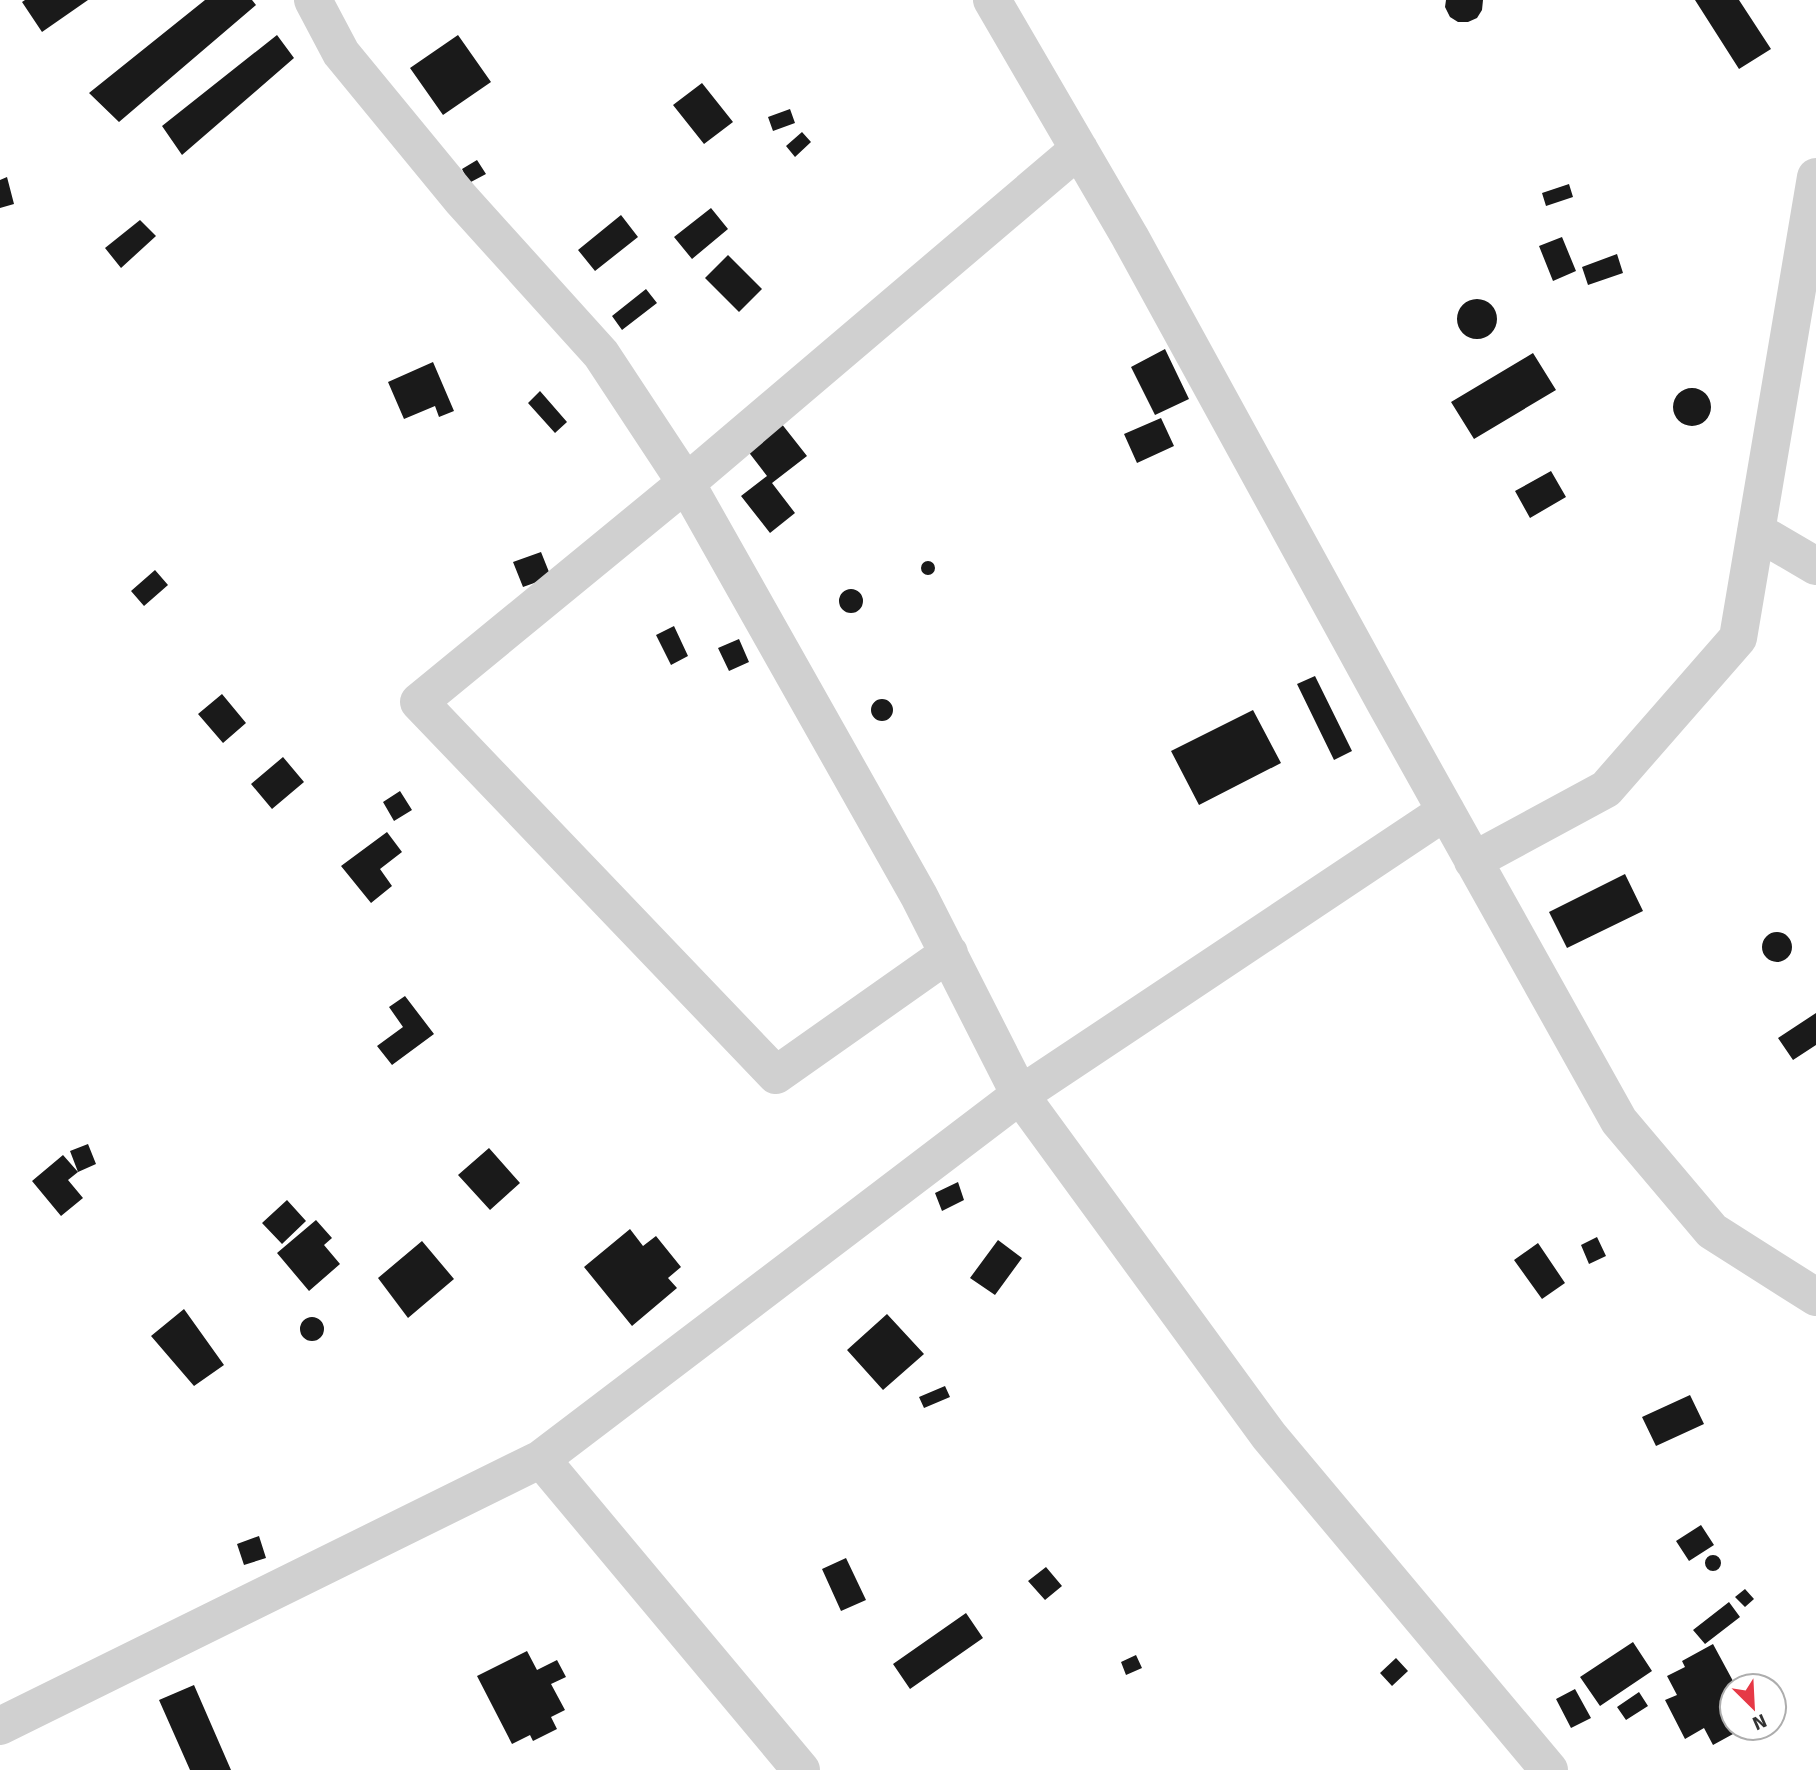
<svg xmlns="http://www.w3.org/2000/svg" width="1816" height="1770" font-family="Signika,sans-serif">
<rect width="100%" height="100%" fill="#fff"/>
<path fill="#1a1a1a" d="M25 0H88L42 32 22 2Z
M205 0H252L256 5 119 122 89 93Z
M1446 0H1483L1482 10 1477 18 1468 22H1458L1450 17 1445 7Z
M1695 0H1739L1771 49 1739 69Z
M277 35 294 58 182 155 162 126Z
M458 35 491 82 443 115 410 68Z
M702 83 733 122 704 144 673 105Z
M790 109 795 123 773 131 768 117Z
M802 132 811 142 795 157 786 146Z
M477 160 486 174 469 183 462 169Z
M7 177 14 204 0 208V180Z
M1569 184 1573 197 1546 206 1542 193Z
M711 208 728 229 692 259 674 237Z
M621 215 638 237 595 271 578 250Z
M140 220 156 236 121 268 105 248Z
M1562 237 1576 271 1553 281 1539 246Z
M1617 254 1623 273 1588 285 1582 267Z
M728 255 762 289 739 312 705 278Z
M646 289 657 303 622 330 612 316Z
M1457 319a20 20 0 1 1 40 0a20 20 0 1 1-40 0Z
M1165 349 1189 399 1155 415 1131 367Z
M1533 353 1556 390 1474 439 1451 402Z
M433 362 454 411 439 417 435 406 404 419 388 382Z
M1673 407a19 19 0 1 1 38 0a19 19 0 1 1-38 0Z
M540 391 567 422 555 433 528 403Z
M1161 418 1174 446 1137 463 1124 434Z
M781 423 807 456 772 483 795 513 770 533 741 496 767 476 747 450Z
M1551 471 1566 497 1530 518 1515 491Z
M541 552 551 577 523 587 513 562Z
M921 568a7 7 0 1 1 14 0a7 7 0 1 1-14 0Z
M155 570 168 585 144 606 131 591Z
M839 601a12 12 0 1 1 24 0a12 12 0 1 1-24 0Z
M674 626 688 656 671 665 656 635Z
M739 639 749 662 729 671 718 648Z
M1315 676 1352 751 1334 760 1297 684Z
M222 694 246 723 223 743 198 714Z
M871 710a11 11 0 1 1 22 0a11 11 0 1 1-22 0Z
M1253 710 1281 763 1199 805 1171 751Z
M283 757 304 782 272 809 251 784Z
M400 791 412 810 394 821 383 802Z
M387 832 402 852 380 869 392 886 371 903 341 866Z
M1625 874 1643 911 1567 948 1549 912Z
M1762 947a15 15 0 1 1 30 0a15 15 0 1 1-30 0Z
M405 996 434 1034 392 1065 377 1046 403 1027 389 1007Z
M1816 1013V1045L1793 1060 1778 1038Z
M88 1144 96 1164 78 1172 68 1180 83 1198 61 1216 32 1181 63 1155 78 1172 70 1151Z
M489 1148 520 1183 490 1210 458 1175Z
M958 1182 964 1200 942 1211 935 1193Z
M287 1200 306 1221 282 1244 262 1223Z
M316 1220 332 1238 324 1245 340 1264 309 1291 277 1253Z
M630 1229 643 1246 656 1236 681 1267 668 1278 677 1288 632 1326 584 1267Z
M1597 1237 1606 1256 1589 1264 1581 1245Z
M998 1240 1022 1258 995 1295 970 1278Z
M422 1241 454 1279 408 1318 378 1278Z
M1538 1243 1565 1283 1542 1299 1514 1260Z
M184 1309 224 1365 194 1386 151 1336Z
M887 1314 924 1354 883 1390 847 1350Z
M300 1329a12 12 0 1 1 24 0a12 12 0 1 1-24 0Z
M945 1386 950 1397 924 1408 919 1397Z
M1690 1395 1704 1424 1656 1446 1642 1417Z
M1701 1525 1714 1545 1689 1561 1676 1541Z
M259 1536 266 1558 244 1565 237 1544Z
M1705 1563a8 8 0 1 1 16 0a8 8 0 1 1-16 0Z
M846 1558 866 1600 841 1611 822 1569Z
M1046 1567 1062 1586 1045 1600 1028 1581Z
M1745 1589 1754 1599 1745 1607 1735 1597Z
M1729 1602 1740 1617 1705 1644 1693 1630Z
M966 1613 983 1638 910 1689 893 1664Z
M1633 1642 1652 1671 1600 1706 1580 1677Z
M1713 1644 1733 1681 1743 1675 1749 1686H1732V1728H1744L1713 1745 1704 1728 1685 1739 1665 1700 1677 1695 1667 1676 1685 1667 1682 1661Z
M527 1651 537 1670 557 1660 566 1677 551 1684 565 1710 551 1717 557 1729 533 1741 530 1735 512 1744 477 1676Z
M1136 1655 1142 1668 1126 1675 1121 1662Z
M1396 1658 1408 1671 1392 1686 1380 1673Z
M194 1685 231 1770H190L159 1700Z
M1575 1689 1591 1718 1571 1728 1556 1699Z
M1639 1692 1648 1706 1626 1720 1617 1707Z"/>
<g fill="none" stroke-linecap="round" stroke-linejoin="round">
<path stroke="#d0d0d0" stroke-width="38" d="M313 0 341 53 461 199 601 354 686 483 919 896 1020 1095 1269 1436 1549 1770
M992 0 1130 237 1386 704 1619 1121 1712 1231 1816 1297
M1756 531 1816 566
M1473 861 1606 789 1738 638 1816 177
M949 953 776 1075 419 702 686 483 1079 149
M541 1459 801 1770
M0 1726 541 1459 1020 1095 1446 811"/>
</g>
<g transform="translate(1753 1707) rotate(156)"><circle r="33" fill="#ffffff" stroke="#adadad" stroke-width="2"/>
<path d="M0-5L12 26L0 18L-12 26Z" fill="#e63946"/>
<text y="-10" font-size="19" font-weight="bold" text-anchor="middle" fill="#333333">N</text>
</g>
</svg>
